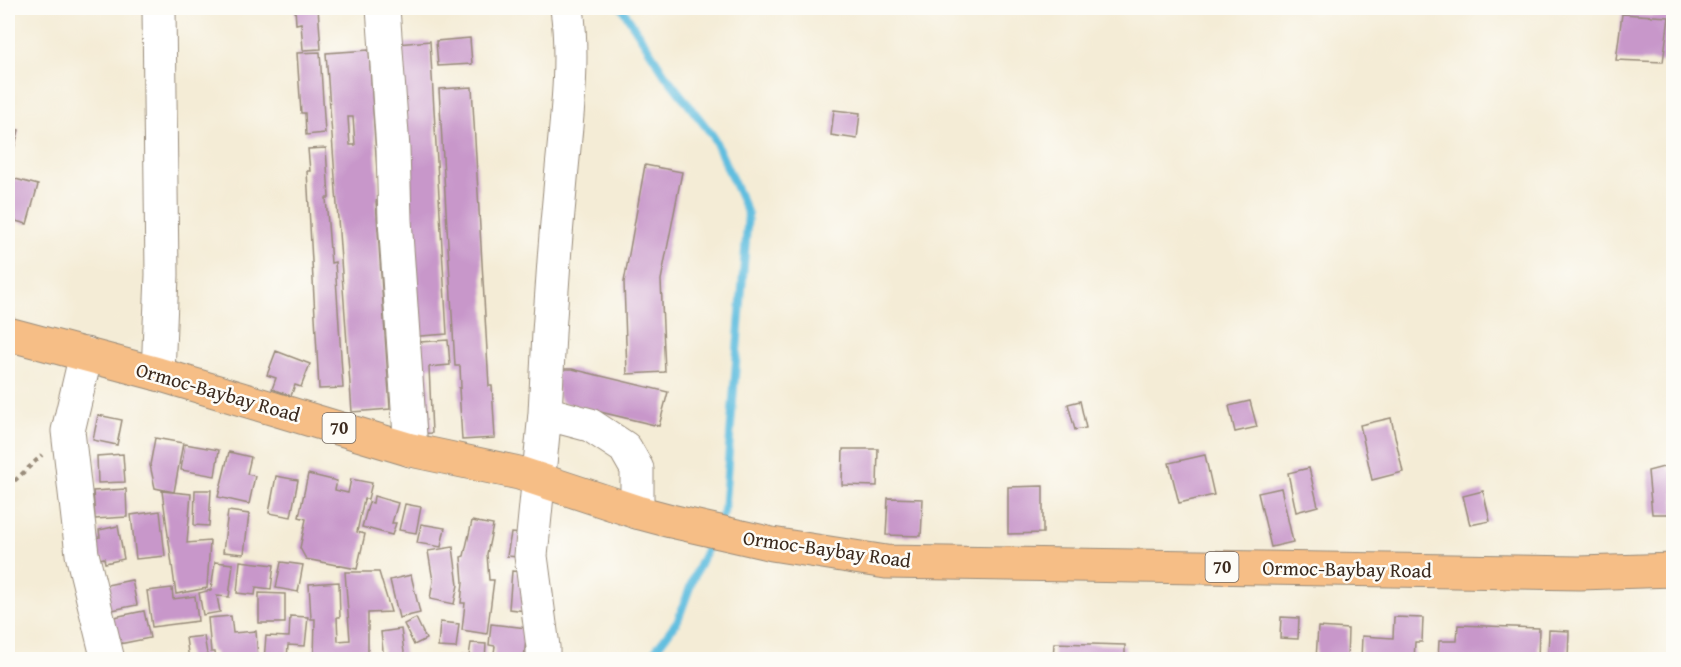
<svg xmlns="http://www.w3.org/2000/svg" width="1681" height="667" font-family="'Gentium Book Plus',serif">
<rect width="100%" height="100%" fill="#fdfcf7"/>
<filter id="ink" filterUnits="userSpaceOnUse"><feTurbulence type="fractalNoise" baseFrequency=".0167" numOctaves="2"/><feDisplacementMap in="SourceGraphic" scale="12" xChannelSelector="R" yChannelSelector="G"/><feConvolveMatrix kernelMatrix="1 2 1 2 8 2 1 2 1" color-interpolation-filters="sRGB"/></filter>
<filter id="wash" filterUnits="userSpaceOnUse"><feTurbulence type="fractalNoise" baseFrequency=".008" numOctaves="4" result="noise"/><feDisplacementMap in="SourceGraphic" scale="24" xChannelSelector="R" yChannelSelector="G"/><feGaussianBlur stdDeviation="1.35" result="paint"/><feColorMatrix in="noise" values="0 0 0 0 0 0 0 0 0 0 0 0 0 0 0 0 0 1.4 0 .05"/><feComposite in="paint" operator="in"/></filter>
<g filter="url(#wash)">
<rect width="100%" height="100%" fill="#f4ecd6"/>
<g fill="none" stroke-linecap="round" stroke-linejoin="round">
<path stroke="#61bedf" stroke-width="8" d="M622 8 666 76 713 136 748 214 724 512 719 523
M648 660 678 620 693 579 711 539"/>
</g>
<g id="blocks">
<path fill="#c897ca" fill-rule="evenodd" d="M295 8H318L321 49 303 50 301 23 296 24Z
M1622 14 1669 17 1663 62 1616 60Z
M470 38 472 64 438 66 436 41Z
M430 41 447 334 407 337 386 45Z
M369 50 379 200 376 201 390 409 352 412 326 53ZM348 117H353L355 145H350Z
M320 52 325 133 306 135 305 113H301L297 53Z
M472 87 489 386H492L495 438 462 440 459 388H461L460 366H455L439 89Z
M834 110 860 113 857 139 831 135Z
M8 127 19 130 8 171Z
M326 148 329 198H326L331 263 335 262 343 388 319 389 307 171H310L308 149Z
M645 165 682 172 661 280 665 372 627 374 624 282Z
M8 177 38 185 27 224 8 219Z
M448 340 450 365 429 367 432 433 411 434 406 343Z
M276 351 310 364 301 387 295 385 291 396 272 389 276 378 267 375Z
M556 369H572L668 392 659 426 563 403 558 397Z
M1080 401 1086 428 1075 430 1068 404Z
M1250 401 1257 427 1235 432 1229 406Z
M98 415 122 420 117 445 93 440Z
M1391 418 1403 472 1372 480 1360 425Z
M155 438 183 443 174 492 155 488 150 465Z
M185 444 219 450 215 476 181 470Z
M843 449H878L877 486 842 485Z
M229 452 251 457 247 474 255 476 249 504 218 497Z
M123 454 125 482 98 483 97 456Z
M1205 455 1214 495 1179 503 1169 463Z
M1667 466 1674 475V514H1652L1648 471Z
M1309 468 1318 506 1296 512 1288 473Z
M308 474 337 481 335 490 348 493 351 479 372 483 368 499H364L357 532 365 534 357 569 306 559 300 548 306 519 299 517Z
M276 476 298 480 291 517 269 513Z
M1043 486V533L1008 534V487Z
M1281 488 1293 542 1271 547 1258 493Z
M126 489 127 517 95 519 93 491Z
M195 490H211L209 526 194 525Z
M162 491 191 494 187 543 210 541 207 588 176 594Z
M1483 491 1490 521 1470 525 1463 496Z
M374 496 398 503 392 523H396L392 535 362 527 369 502 373 503Z
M888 498 923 499 921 536 886 535Z
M405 504 421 507 416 533 399 530Z
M160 511 165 556 136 559 131 515Z
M228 511 249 514 244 554 223 552Z
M472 521 493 525 487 554 489 580H494L487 634 462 630 465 603H461L463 582 461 557 464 556Z
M421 524 445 528 441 547 417 543Z
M118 526 124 559 105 563 104 558 96 560 92 538 100 537 99 530Z
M511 533 522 534 518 557 507 556Z
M453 547 458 585 454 604 430 599 433 581 428 551Z
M240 561 274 565 271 589 256 587 255 595 237 593Z
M215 562 233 564 229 597 217 596 220 612 203 615 199 593 211 590Z
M281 562 303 565 298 592 276 588Z
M512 571 530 573 526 611 509 609Z
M345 572H379L391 612 368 613V660H314L315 619H311L309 584 339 582 340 617H337L338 641 350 640Z
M411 575 420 613 399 618 390 580Z
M132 580 137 605 107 611 102 586Z
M172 588 173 599 195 596 198 621 152 627 147 591Z
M259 593 285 594V623H259Z
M144 611 150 638 114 645 109 618Z
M231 616 233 633 256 631 258 660H216L215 652H211L208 618Z
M290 616 308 617 305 646 288 645 287 660H264L266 636 289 637Z
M1281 617 1299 618 1298 639 1280 638Z
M1394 617 1423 618 1422 642H1415L1414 660H1361L1362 636 1393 638Z
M416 618 426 639 414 645 404 624Z
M440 622 459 624 456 648 438 647Z
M491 624 527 628 524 660H493L495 646 489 645Z
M1458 625 1539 628 1538 660H1438L1439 641H1457Z
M1318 627 1348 629 1347 660H1316Z
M401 629 405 660H384L381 632Z
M1549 630 1569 631 1568 660H1548Z
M204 636 208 660H189L186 638Z
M471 643 486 644 485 660H458V657L469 656Z
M1054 643 1125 645V660H1053Z"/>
</g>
</g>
<g filter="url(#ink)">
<use href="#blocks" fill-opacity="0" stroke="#988b7a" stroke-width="1.5"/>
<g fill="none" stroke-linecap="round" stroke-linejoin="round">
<g stroke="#988b7a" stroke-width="35">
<path id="minor" d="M383 8 393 149 395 220 411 450
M86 354 68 431 82 554 108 660
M158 374 162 275 159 8
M545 413C548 338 553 264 560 190 565 130 575 67 567 8
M543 660V647L531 556 545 413 590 425 625 448 637 469V512"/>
</g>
<g stroke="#988b7a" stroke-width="35">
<path id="highway" d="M8 334 158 374 411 450 519 473 637 512 671 521 772 544 886 562 1580 573 1674 570"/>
</g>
<path stroke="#988b7a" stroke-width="4" stroke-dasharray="4.5 4.5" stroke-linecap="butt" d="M8 487 42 455"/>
<use href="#minor" stroke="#fff" stroke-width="33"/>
<use href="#highway" stroke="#f6be86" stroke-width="33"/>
</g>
</g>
<g text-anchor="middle" stroke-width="5" stroke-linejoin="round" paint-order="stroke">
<g fill="#fdfcf7" stroke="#75695f" stroke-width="1.5">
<rect x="322.5" y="413" width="33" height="30" rx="4.5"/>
<rect x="1205.5" y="552" width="33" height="30" rx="4.5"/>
</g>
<g font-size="18" font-weight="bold" fill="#3b2a1e">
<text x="339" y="434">70</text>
<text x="1222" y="573">70</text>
</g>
<g font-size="20" fill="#3b2a1e" stroke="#fdfcf7">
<text transform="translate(218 392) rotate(16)" y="7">Ormoc-Baybay Road</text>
<text transform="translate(827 549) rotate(8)" y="7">Ormoc-Baybay Road</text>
<text transform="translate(1347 569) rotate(1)" y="7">Ormoc-Baybay Road</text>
</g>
</g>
<rect width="1681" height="667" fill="none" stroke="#fdfcf7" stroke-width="30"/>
</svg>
